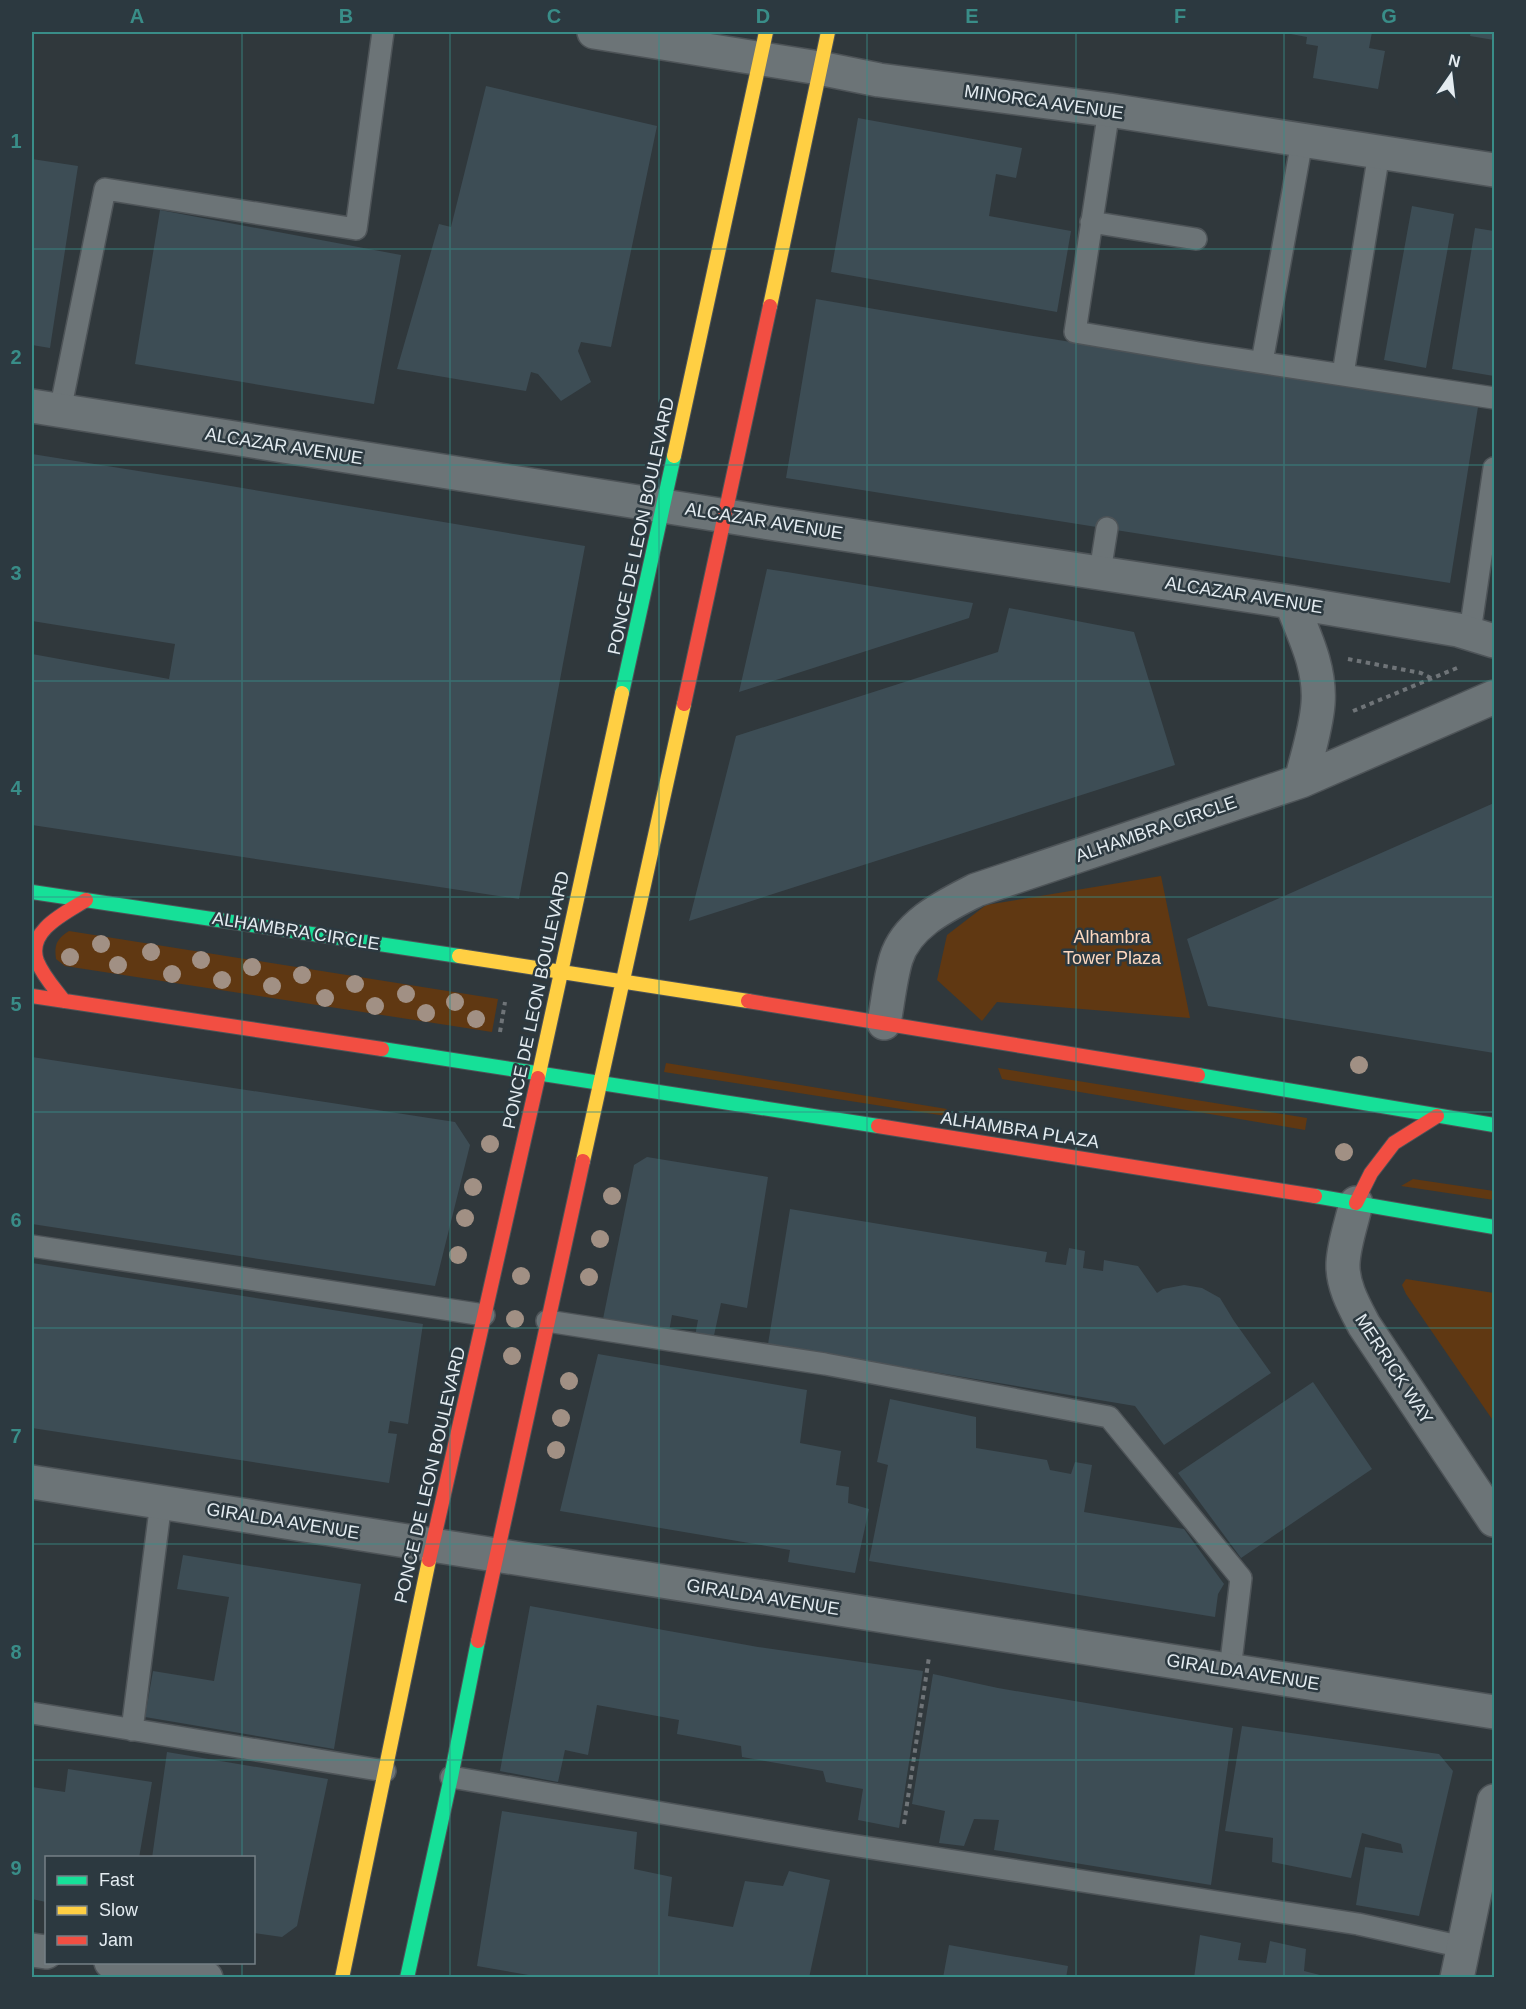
<svg xmlns="http://www.w3.org/2000/svg" width="1526" height="2009" font-family="Helvetica,sans-serif">
<rect width="100%" height="100%" fill="#30383c"/>
<path fill="#603812" d="M1161 876 1190 1018 997 1002 982 1021 937 980 947 935 986 905Z
M69 931 498 999 492 1032 65 966 56 959C54 944 57 939 69 931Z
M666 1063 947 1109 946 1116 664 1072Z
M998 1068 1307 1118 1305 1130 1002 1079Z
M1413 1179 1494 1191V1200L1401 1186Z
M1406 1279 1494 1293V1422L1406 1294 1402 1285Z"/>
<path fill="#3d4d55" d="M1280 32H1372L1369 48 1385 51 1378 89 1313 78 1318 46 1306 44 1307 37Z
M1471 32H1494V40L1470 36Z
M486 86 657 126 611 347 581 342 578 351 591 382 561 401 538 374 531 372 526 391 397 369 439 224 451 227Z
M858 118 1022 148 1016 178 996 174 989 216 1071 231 1057 312 831 272Z
M32 159 78 166 50 348 32 345Z
M1412 206 1454 214 1426 368 1384 360Z
M160 210 401 255 374 404 135 364Z
M1475 228 1494 231V376L1452 369Z
M816 299 1027 335 1478 407 1450 583 786 478Z
M32 454 201 481 585 546 519 899 32 825V654L169 679 175 644 32 621Z
M767 569 787 572 973 603 969 618 739 692Z
M1009 608 1134 632 1175 765 689 921 736 736 998 652Z
M1494 803V1053L1208 1006 1187 939Z
M32 1057 455 1122 470 1145 435 1286 32 1224Z
M647 1157 768 1177 747 1308 721 1303 713 1340 695 1336 698 1320 672 1315 669 1332 603 1319 634 1165Z
M790 1209 1047 1252 1045 1262 1066 1265 1069 1248 1085 1251 1083 1268 1103 1271 1104 1260 1138 1266 1157 1293 1163 1289 1184 1285 1202 1288 1220 1298 1234 1321 1271 1373 1164 1445 1135 1406 768 1344Z
M32 1263 423 1324 408 1424 390 1421 388 1433 397 1434 389 1483 32 1428Z
M598 1354 807 1390 800 1443 841 1451 836 1485 849 1487 848 1503 869 1509 855 1573 788 1562 790 1550 560 1511Z
M1313 1382 1372 1469 1241 1558 1178 1473Z
M890 1399 976 1417V1448L1047 1460 1050 1470 1071 1474 1075 1462 1092 1465 1084 1512 1184 1529 1224 1584 1218 1594 1215 1617 869 1561 888 1465 877 1462Z
M183 1555 361 1584 334 1749 145 1717 153 1671 214 1681 229 1597 177 1589Z
M530 1606 758 1647 923 1671 899 1828 858 1820 863 1789 826 1782 823 1771 742 1757 741 1746 677 1734 679 1720 597 1705 588 1755 565 1750 558 1782 500 1771Z
M933 1674 998 1688 1233 1728 1211 1885 994 1850 999 1820 974 1819 964 1846 939 1843 945 1811 912 1804Z
M1242 1726 1439 1754 1453 1771 1419 1916 1356 1905 1365 1847 1403 1853 1401 1844 1362 1833 1351 1878 1272 1862 1273 1838 1225 1831Z
M167 1752 328 1779 297 1926 282 1937 254 1933V1858H152Z
M68 1769 152 1782 139 1858H46V1902L32 1899V1787L65 1792Z
M502 1811 637 1832 634 1869 672 1877 668 1916 733 1927 745 1881 783 1886 789 1871 830 1880 809 1978H546L477 1966Z
M1200 1935 1241 1943 1238 1960 1266 1963 1270 1941 1306 1949 1304 1971 1332 1978H1194Z
M949 1945 1068 1966 1066 1978H943Z"/>
<g fill="none" stroke-linecap="round" stroke-linejoin="round">
<g stroke="#4e5458" stroke-width="24">
<path id="lane" d="M1109 110 1075 332 1199 353 1494 398
M1091 222 1196 239
M1262 362 1302 141
M1343 374 1379 153
M60 411 105 189 356 229 383 32
M1100 572 1107 528
M1470 632 1494 468
M32 1246 484 1315
M547 1321 825 1364 1109 1417 1241 1578 1230 1670
M32 1713 385 1771
M132 1730 161 1502
M451 1777 832 1842 1358 1924 1463 1947"/>
</g>
<g stroke="#4e5458" stroke-width="36">
<path id="street" d="M594 32 819 68 879 80 1109 110 1494 170
M32 406 783 525 1291 602 1458 630 1494 641
M1291 602C1304 635 1321 668 1318 704 1316 730 1307 756 1301 781
M884 1023C888 1002 890 979 896 959 907 923 947 905 976 890L1301 781 1494 697
M1356 1203C1352 1222 1344 1243 1343 1263 1342 1285 1354 1306 1364 1325L1494 1520
M32 1482 1494 1712
M32 1950 46 1952
M111 1962 206 1978
M1457 1978 1494 1801"/>
</g>
<g stroke="#4e5458" stroke-width="16">
<path id="fast" d="M622 693 674 456
M32 892 459 956
M382 1049 878 1126
M1198 1075 1494 1125
M1315 1196 1494 1227
M407 1978 451 1777 478 1641"/>
</g>
<g stroke="#4e5458" stroke-width="16">
<path id="slow" d="M770 306 828 32
M674 456 766 32
M459 956 748 1001
M538 1078 622 693
M583 1161 684 704
M342 1978 429 1560"/>
</g>
<g stroke="#4e5458" stroke-width="16">
<path id="jam" d="M684 704 770 306
M32 996 382 1049
M64 1001C55 989 43 976 37 961 26 931 65 913 86 900
M748 1001 1198 1075
M878 1126 1315 1196
M1356 1203 1371 1173 1394 1143 1437 1116
M429 1560 538 1078
M478 1641 583 1161"/>
</g>
<path stroke="#6f7478" stroke-width="4" stroke-dasharray="4.5 4.5" stroke-linecap="butt" d="M1348 659 1421 673 1431 678
M1353 711 1457 668
M500 1032 505 1002
M904 1824 929 1657"/>
<use href="#lane" stroke="#6c7477" stroke-width="21"/>
<use href="#street" stroke="#6c7477" stroke-width="33"/>
<use href="#fast" stroke="#16e098" stroke-width="14"/>
<use href="#slow" stroke="#ffcf43" stroke-width="14"/>
<use href="#jam" stroke="#f24e42" stroke-width="14"/>
</g>
<g fill="#a19084">
<circle cx="101" cy="944" r="9"/>
<circle cx="151" cy="952" r="9"/>
<circle cx="70" cy="957" r="9"/>
<circle cx="201" cy="960" r="9"/>
<circle cx="118" cy="965" r="9"/>
<circle cx="252" cy="967" r="9"/>
<circle cx="172" cy="974" r="9"/>
<circle cx="302" cy="975" r="9"/>
<circle cx="222" cy="980" r="9"/>
<circle cx="355" cy="984" r="9"/>
<circle cx="272" cy="986" r="9"/>
<circle cx="406" cy="994" r="9"/>
<circle cx="325" cy="998" r="9"/>
<circle cx="455" cy="1002" r="9"/>
<circle cx="375" cy="1006" r="9"/>
<circle cx="426" cy="1013" r="9"/>
<circle cx="476" cy="1019" r="9"/>
<circle cx="1359" cy="1065" r="9"/>
<circle cx="490" cy="1144" r="9"/>
<circle cx="1344" cy="1152" r="9"/>
<circle cx="473" cy="1187" r="9"/>
<circle cx="612" cy="1196" r="9"/>
<circle cx="465" cy="1218" r="9"/>
<circle cx="600" cy="1239" r="9"/>
<circle cx="458" cy="1255" r="9"/>
<circle cx="521" cy="1276" r="9"/>
<circle cx="589" cy="1277" r="9"/>
<circle cx="515" cy="1319" r="9"/>
<circle cx="512" cy="1356" r="9"/>
<circle cx="569" cy="1381" r="9"/>
<circle cx="561" cy="1418" r="9"/>
<circle cx="556" cy="1450" r="9"/>
</g>
<path fill="none" stroke="#398d88" stroke-width="1.5" stroke-opacity="0.55" d="M242 32V1858M450 32V1978M659 32V1978M867 32V1978M1076 32V1978M1284 32V1978M32 249H1494M32 465H1494M32 681H1494M32 897H1494M32 1112H1494M32 1328H1494M32 1544H1494M32 1760H1494M242 1962V1978"/>
<g text-anchor="middle" stroke-width="5" stroke-linejoin="round" paint-order="stroke">
<g font-size="18" fill="#e3ebf0" stroke="#2c3940">
<text transform="translate(1044 102) rotate(8)" y="6">MINORCA AVENUE</text>
<text transform="translate(284 446) rotate(9)" y="6">ALCAZAR AVENUE</text>
<text transform="translate(764 521) rotate(9)" y="6">ALCAZAR AVENUE</text>
<text transform="translate(641 526) rotate(-78)" y="6">PONCE DE LEON BOULEVARD</text>
<text transform="translate(1244 595) rotate(9)" y="6">ALCAZAR AVENUE</text>
<text transform="translate(1156 829) rotate(-19)" y="6">ALHAMBRA CIRCLE</text>
<text transform="translate(296 931) rotate(9)" y="6">ALHAMBRA CIRCLE</text>
<text transform="translate(536 1000) rotate(-78)" y="6">PONCE DE LEON BOULEVARD</text>
<text transform="translate(1020 1130) rotate(9)" y="6">ALHAMBRA PLAZA</text>
<text transform="translate(1394 1369) rotate(57)" y="6">MERRICK WAY</text>
<text transform="translate(430 1475) rotate(-77)" y="6">PONCE DE LEON BOULEVARD</text>
<text transform="translate(283 1521) rotate(9)" y="6">GIRALDA AVENUE</text>
<text transform="translate(763 1597) rotate(9)" y="6">GIRALDA AVENUE</text>
<text transform="translate(1243 1672) rotate(9)" y="6">GIRALDA AVENUE</text>
</g>
<g font-size="18" fill="#fdd8bf" stroke="#2c3940">
<text x="1112" y="943">Alhambra<tspan x="1112" dy="21">Tower Plaza</tspan></text>
</g>
</g>
<rect width="1526" height="2009" fill="none" stroke="#2c3940" stroke-width="66"/>
<rect x="45" y="1856" width="210" height="108" fill="#2c3940" stroke="#758086" stroke-width="1.5"/>
<rect x="57" y="1876" width="30" height="9" fill="#16e098" stroke="#758086" stroke-width="1.5"/>
<text x="99" y="1886" font-size="18" fill="#e3ebf0">Fast</text>
<rect x="57" y="1906" width="30" height="9" fill="#ffcf43" stroke="#758086" stroke-width="1.5"/>
<text x="99" y="1916" font-size="18" fill="#e3ebf0">Slow</text>
<rect x="57" y="1936" width="30" height="9" fill="#f24e42" stroke="#758086" stroke-width="1.5"/>
<text x="99" y="1946" font-size="18" fill="#e3ebf0">Jam</text>
<g transform="translate(1451 75) rotate(14)" stroke="#2c3940" stroke-width="4.5" paint-order="stroke">
<path d="M0-4.5L10 22L0 15L-10 22Z" fill="#e3ebf0"/>
<text y="-9" font-size="16" font-weight="bold" text-anchor="middle" fill="#e3ebf0">N</text>
</g>
<rect x="33" y="33" width="1460" height="1943" fill="none" stroke="#398d88" stroke-width="2"/>
<g font-size="20" text-anchor="middle" font-weight="bold" fill="#398d88">
<text x="137" y="23">A</text>
<text x="346" y="23">B</text>
<text x="554" y="23">C</text>
<text x="763" y="23">D</text>
<text x="972" y="23">E</text>
<text x="1180" y="23">F</text>
<text x="1389" y="23">G</text>
<text x="16" y="148">1</text>
<text x="16" y="364">2</text>
<text x="16" y="580">3</text>
<text x="16" y="795">4</text>
<text x="16" y="1011">5</text>
<text x="16" y="1227">6</text>
<text x="16" y="1443">7</text>
<text x="16" y="1659">8</text>
<text x="16" y="1875">9</text>
</g>
</svg>
